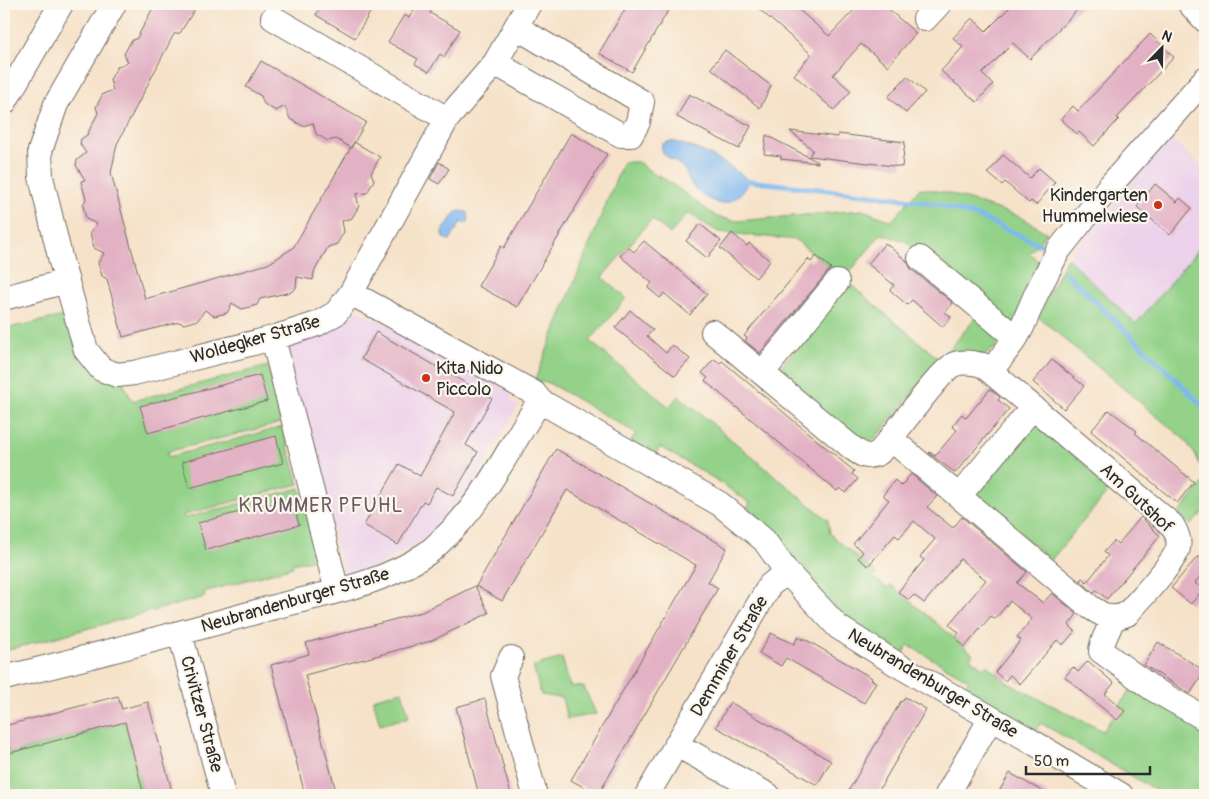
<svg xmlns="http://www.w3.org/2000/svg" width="1209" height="799" font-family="Pangolin,sans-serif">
<rect width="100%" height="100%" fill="#fbf7ec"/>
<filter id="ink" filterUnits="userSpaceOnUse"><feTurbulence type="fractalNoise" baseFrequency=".02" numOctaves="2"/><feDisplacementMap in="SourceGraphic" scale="10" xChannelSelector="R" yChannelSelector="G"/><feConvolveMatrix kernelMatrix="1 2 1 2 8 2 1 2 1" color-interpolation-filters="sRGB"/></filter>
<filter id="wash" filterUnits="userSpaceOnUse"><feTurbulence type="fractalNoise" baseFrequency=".0096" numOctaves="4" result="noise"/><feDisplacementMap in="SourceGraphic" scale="20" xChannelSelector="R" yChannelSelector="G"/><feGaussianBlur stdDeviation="1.12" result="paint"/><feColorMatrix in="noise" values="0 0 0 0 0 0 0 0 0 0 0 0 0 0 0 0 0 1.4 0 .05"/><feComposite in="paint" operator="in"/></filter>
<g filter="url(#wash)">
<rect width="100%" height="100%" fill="#f6e2c9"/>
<path fill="#ecd1ea" d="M1169 137 1205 169V241L1136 324 1067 258Z
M352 310 360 311 508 390 513 403 518 406 473 485 444 521 414 546 381 564 345 577 282 346Z"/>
<path fill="#93d288" stroke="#5f7e5a" d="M623 162H638L659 178 658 174 717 217 737 221 862 210 892 221 920 188 948 193 1021 217 1047 233 1030 253 1039 262 1015 324 1006 325 905 241 881 234 844 279 796 240 718 232 688 213 670 234 652 219 602 277 626 298 590 341 669 407 679 396 828 520 830 534 877 574 874 578 887 588 891 585 973 654 970 658 983 668 986 665 1008 683 1103 731 1135 683 1205 726V795H1164L1041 723 1035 731 963 689 969 680 908 645 903 654 847 621 810 581 804 567 745 511 750 503 715 479 660 447 654 457 630 443 636 433 547 382H534Z
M1205 241V476L1196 456 1185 440 1037 316 1067 258 1136 324Z
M851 285 940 360 980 313 1004 335 993 350 984 354 937 364 872 442 863 445 775 374 840 293 844 294Z
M68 315 122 380 132 401 268 366 275 393 273 395 281 423 167 452 168 457 282 427 299 484 183 515 185 518 300 488 318 558 292 564 293 567 204 592 205 597 4 651V329Z
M1031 418 1111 488 1051 560 969 491Z
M1205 481V510L1191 525 1178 514Z
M562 658 570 686 584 687 596 714 567 719 562 698 541 695 533 666Z
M402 691 409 717 380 725 373 699Z
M125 722 144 795H4V748L8 747 10 753Z"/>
<path fill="#7fb8f0" stroke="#55728e" d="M671 141C700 148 727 162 749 181 742 194 735 201 721 204 709 200 697 194 690 182 687 177 687 172 683 168 676 159 659 158 662 144Z
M459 211 467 212 469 221 466 224 461 222 450 240 443 238 442 232 455 213Z"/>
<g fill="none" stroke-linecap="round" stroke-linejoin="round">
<path stroke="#7fb8f0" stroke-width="5" d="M749 181 897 198 936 204 979 217 1041 245
M1066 273 1201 404 1205 411"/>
</g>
<g id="blocks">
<path fill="#e2b1c4" d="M155 4H198L180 33 174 34 117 144 111 173 145 299 268 264 293 248 354 142 380 157 371 173 374 180 367 193 356 194 359 206 352 218 342 221 344 232 337 244 328 247 314 272 313 280 297 277 296 288 291 292 260 299 257 305 242 309 232 303 227 313 214 316 205 310 198 320 184 324 179 322 123 337 107 279 102 276 98 263 104 253 94 248 90 233 97 224 86 219 83 205 86 199 81 181 85 180 76 165 77 160 86 153 80 144 81 139 87 135 98 113 96 107 103 94 113 90 110 80 117 67 128 62 124 54 131 41 137 38Z
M322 4H375L355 38 316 15Z
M417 4H423L432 9 430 13 460 30 444 57 440 54 429 72 415 64 418 59 388 42 404 15 409 18Z
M628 4H672L632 72 599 53Z
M753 4H792L829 36 860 4H882L916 33 888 66 861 44 833 75 851 91 834 110 794 75 811 54Z
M1013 4H1083L1030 59 1013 43 982 74 993 84 977 102 941 71 963 47 953 38 972 18 986 31Z
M1150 34 1174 57 1117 118 1119 119 1094 146 1079 132 1077 134 1061 119 1073 106 1078 111Z
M725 50 771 86 760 108 711 68Z
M261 61 366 122 351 148 336 139 328 141 316 134 313 123 303 126 290 119 285 106 276 111 264 104 261 96 246 87Z
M907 76 925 92 906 113 888 97Z
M689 94 751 126 739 149 677 117Z
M790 131 838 137V134L905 142 902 167 809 156 813 150Z
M571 133 607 154 517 307 478 286 501 246 504 248Z
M766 135 818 162V163L781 159V156L764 154Z
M1003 155 1030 178 1039 168 1055 182 1036 205 1031 201 1029 203 1005 182 1002 185 988 173Z
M439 162 449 169 439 184 430 179Z
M1155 184 1177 202 1180 198 1192 208 1170 235 1137 207Z
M700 224 721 241 707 258 686 241Z
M732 233 747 246 749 243 770 261 756 278 720 248Z
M644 241 707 294 690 315 664 293 660 298 648 288 652 283 620 256 628 247 634 252Z
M885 243 907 261 911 269 953 303 945 312 951 317 943 327 912 300 907 305 890 290 894 285 868 264Z
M816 256 831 268 760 353 745 341 747 338 744 336 808 259 811 262Z
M630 310 653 330 647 336 666 353 672 345 690 359 675 376 615 328Z
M376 332 492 398 466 445 478 452 453 496 436 487 427 503 423 501 398 545 364 525 399 464 420 476 455 412 361 359Z
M714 359 720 363 722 361 854 471 852 474 858 479 846 493 840 488 837 491 705 381 708 378 702 373Z
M1052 360 1084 386 1064 409 1033 382Z
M260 375 267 401 148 433 140 406Z
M990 389 1000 397 998 400 1009 409 955 473 929 453 930 452 935 456 957 430 952 426 962 414 966 418Z
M1109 410 1137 431 1135 433 1194 482 1177 503 1091 431Z
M276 436 283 463 189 488 182 462Z
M556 449 727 548 708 582 718 588 598 795 571 780 696 565 567 490 502 601 476 586Z
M911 474 937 496 927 507 953 528 962 517 1027 572 1017 583 1043 603 1052 593 1077 614 1069 625 1075 631 1063 645 1057 640 1020 684 1010 675 1005 681 995 672 1021 640 1017 637 1032 619 1010 601 995 619 991 616 965 647 955 638 959 633 949 624 986 580 960 559 924 603 914 595 909 600 898 592 924 560 920 557 935 539 914 521 899 538 895 535 868 566 858 558 863 552 853 544 889 500 883 495 895 480 901 486Z
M292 498 299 525 206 550 198 523Z
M1141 517 1160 536 1107 599 1096 590 1094 593 1080 580 1082 578 1087 582 1108 556 1104 552 1114 541 1118 544Z
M1198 556 1205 563V570L1195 583 1203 589 1191 604 1171 588Z
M475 586 489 613 431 641 305 675 337 795H305L271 665 309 654 306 643 422 612Z
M771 633 794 644 798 637 803 640V638L872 678 871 680 876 682 864 703 786 658 781 666 759 653Z
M1158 642 1205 671 1190 694 1144 665Z
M1088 661 1114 683 1105 694 1125 711 1117 720 1065 677 1073 667 1078 672Z
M118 696 122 709 148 702 173 795H144L125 722 10 753 8 747 4 748V726Z
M905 697 926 709 876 795H846L901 701 902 702Z
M485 699 511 795H479L456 707Z
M730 702 831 761 817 785 716 727Z
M1010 773 1049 795H997Z"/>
</g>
</g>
<g filter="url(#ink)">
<use href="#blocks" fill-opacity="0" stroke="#726b62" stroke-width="1"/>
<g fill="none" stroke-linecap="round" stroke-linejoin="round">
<g stroke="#726b62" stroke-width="26">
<path id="minor" d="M114 4 56 104 40 151 41 177 61 261 86 350 101 369 117 375 134 373 273 338 317 324 336 313 351 293 447 119 495 63 529 4
M1190 4 1205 20
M273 18 447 119
M925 19 939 4
M495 63 621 135H631L638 122 642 102 516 27
M4 103 61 4
M920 258 1016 338
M351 293 534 393 540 401 720 504 764 540 787 572 838 627 898 665 1026 738 1121 795
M4 298 67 281
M713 332 851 447C862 455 865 459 879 453 892 438 942 368 955 364 964 361 974 363 983 365L1172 525C1176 532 1180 539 1178 548 1175 562 1138 601 1127 614 1111 621 1104 616 1090 607L891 439
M273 338 337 591
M991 371 1016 338 1022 327 1037 292 1058 251 1108 188 1205 79
M762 373 837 282
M959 496 1033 407
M1112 618C1110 631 1102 638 1101 651L1153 689 1204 718
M180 633 223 795
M511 658 503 676 535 795
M4 678C90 657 177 634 263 610 316 595 380 586 426 554 432 550 438 544 443 539 486 500 508 448 540 401
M677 745 768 795
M647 795 770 585 787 572
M947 795 991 718"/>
</g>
<use href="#minor" stroke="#fff" stroke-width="24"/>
</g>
</g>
<g fill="#c8321e" stroke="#fbf7ec" stroke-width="2">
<circle cx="1158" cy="205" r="5"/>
<circle cx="426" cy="378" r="5"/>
</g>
<g text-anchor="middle" stroke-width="4.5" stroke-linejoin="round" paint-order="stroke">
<g font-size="18" fill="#2b2b2b" stroke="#fbf7ec" text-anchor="end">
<text x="1148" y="201">Kindergarten<tspan x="1148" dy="21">Hummelwiese</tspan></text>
<text x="436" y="374" text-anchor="start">Kita Nido<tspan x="436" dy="21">Piccolo</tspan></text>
</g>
<g font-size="18" fill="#2b2b2b" stroke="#fbf7ec">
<text transform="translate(255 339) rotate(-16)" y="6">Woldegker Straße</text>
<text transform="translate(1137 498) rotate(43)" y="6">Am Gutshof</text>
<text transform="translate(295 600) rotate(-16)" y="6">Neubrandenburger Straße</text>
<text transform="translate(729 656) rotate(-60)" y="6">Demminer Straße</text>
<text transform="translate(933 683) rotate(31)" y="6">Neubrandenburger Straße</text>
<text transform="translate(202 714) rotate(75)" y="6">Crivitzer Straße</text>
</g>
<g font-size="20" letter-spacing="1" fill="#6b5a61" stroke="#fbf7ec">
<text x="321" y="512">KRUMMER PFUHL</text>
</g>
</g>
<rect width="1209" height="799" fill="none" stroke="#fbf7ec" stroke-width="20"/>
<g transform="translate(1162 48) rotate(23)" stroke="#fbf7ec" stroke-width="4" paint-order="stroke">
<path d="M0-4L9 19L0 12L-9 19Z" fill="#2b2b2b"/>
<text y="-8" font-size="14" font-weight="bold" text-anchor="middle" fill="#2b2b2b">N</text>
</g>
<path d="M1026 766v8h124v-8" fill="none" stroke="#2b2b2b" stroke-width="2.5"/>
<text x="1034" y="766" font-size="15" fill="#2b2b2b" stroke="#fbf7ec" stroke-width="4" paint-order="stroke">50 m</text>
</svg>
